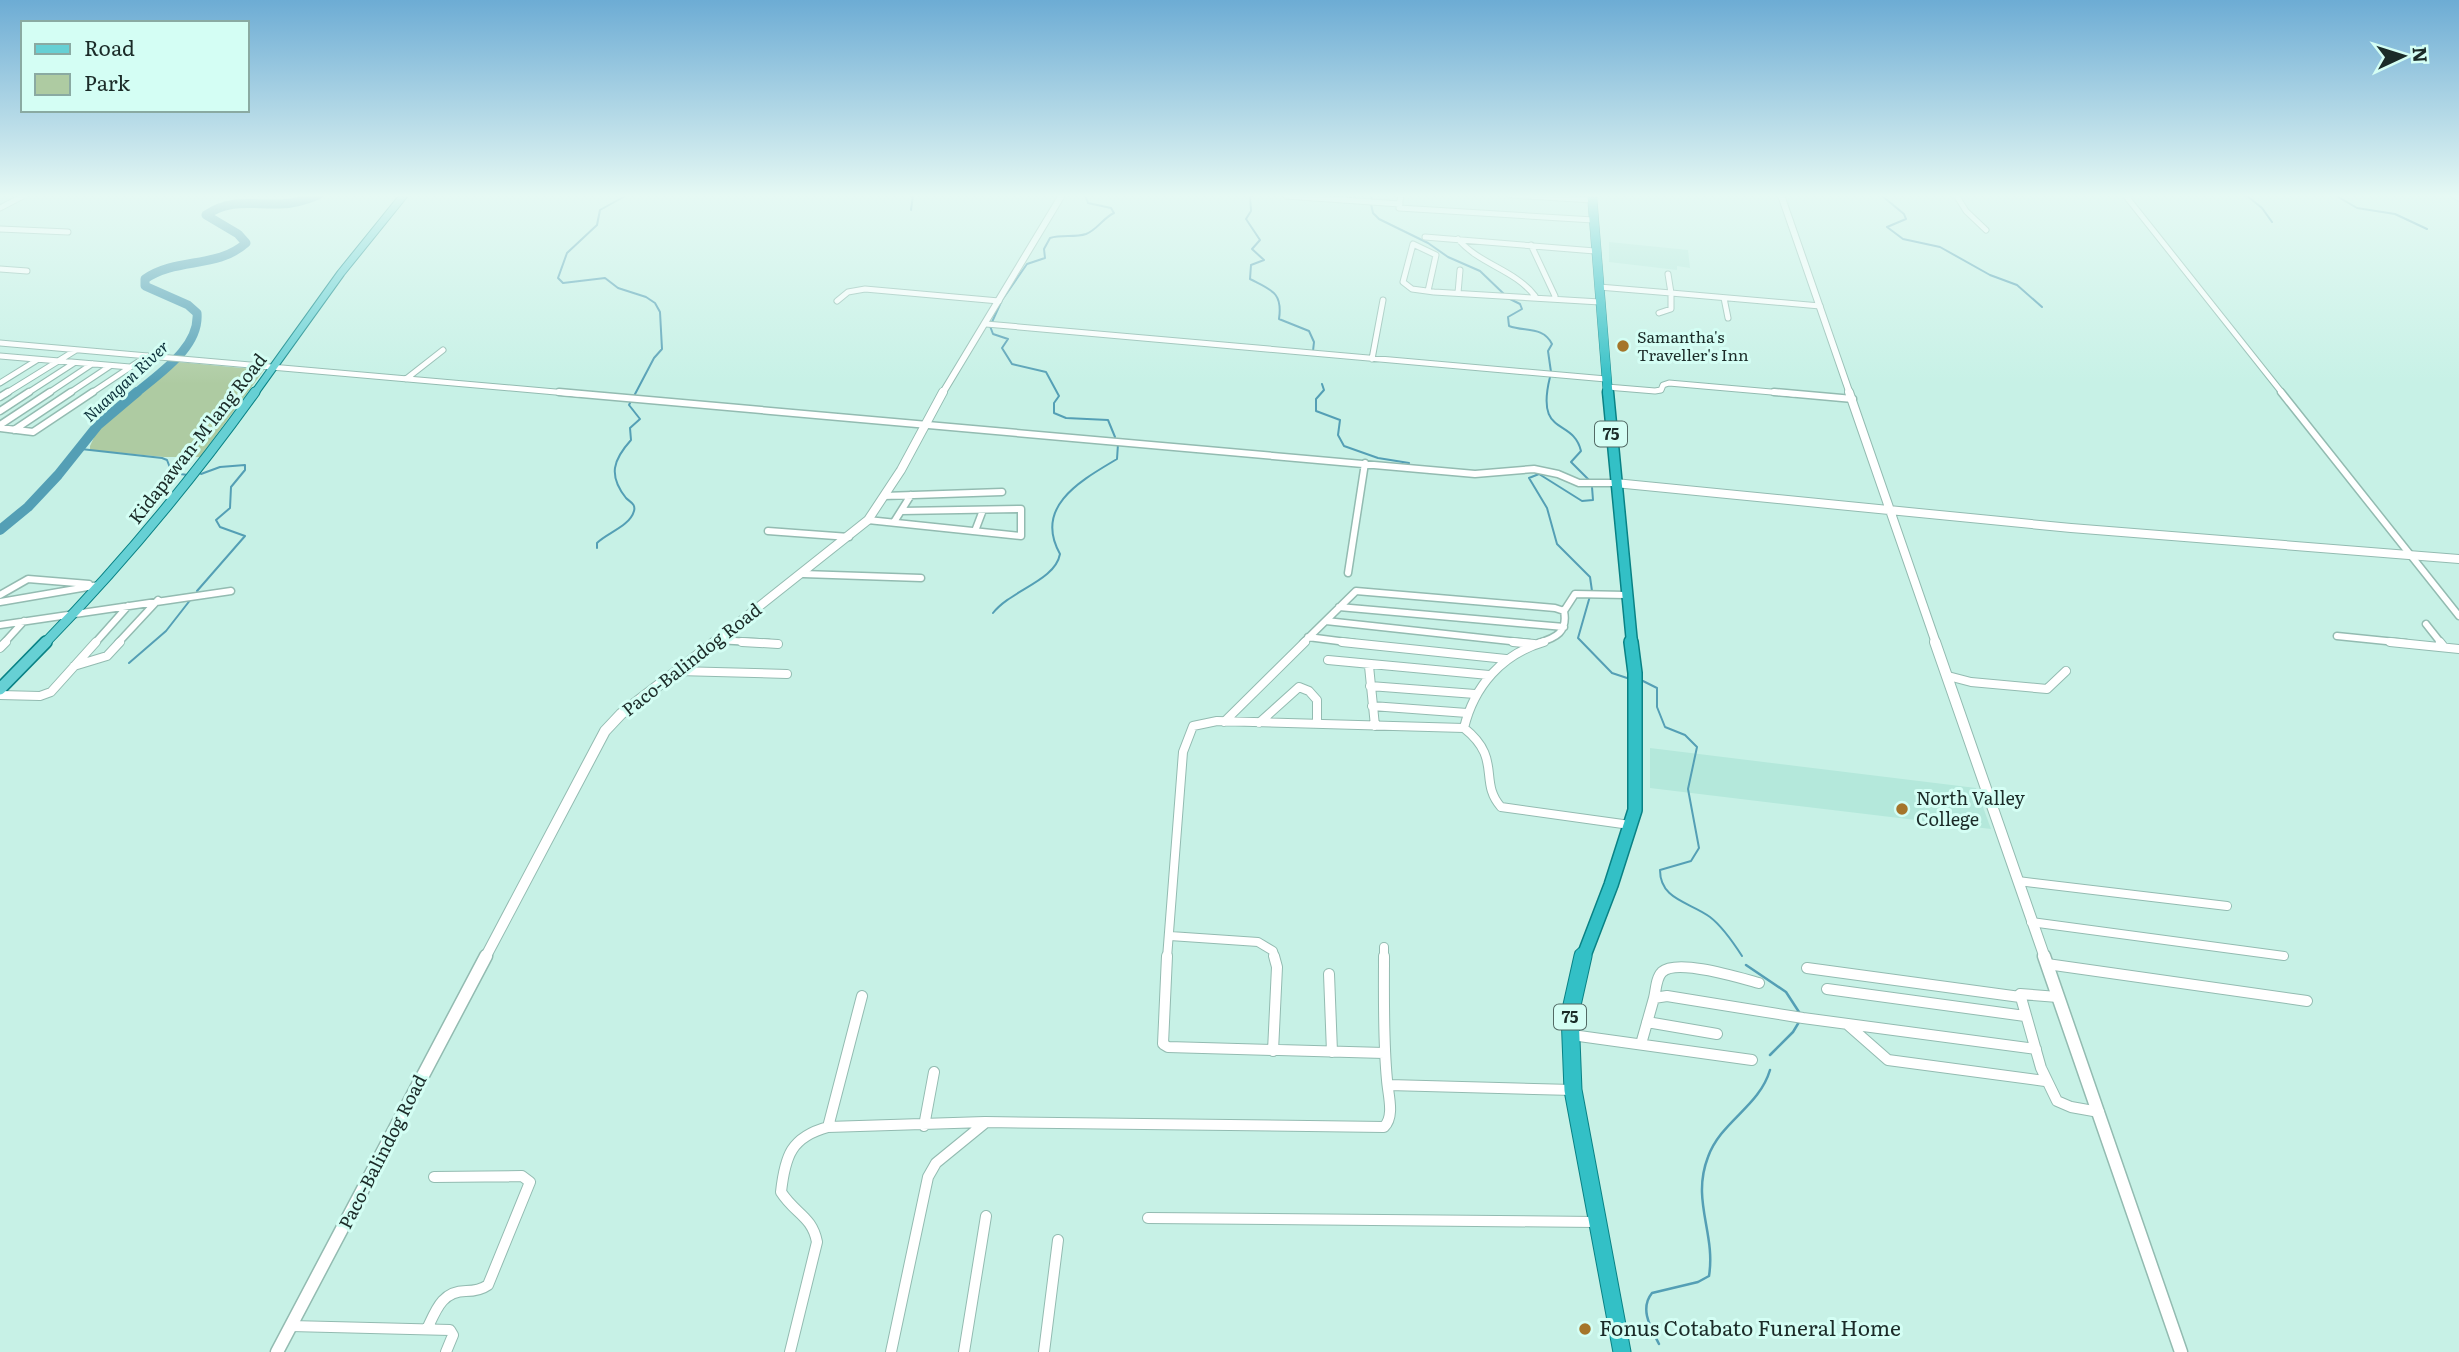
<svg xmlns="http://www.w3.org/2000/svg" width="2459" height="1352" font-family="Literata,serif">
<rect width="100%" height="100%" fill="#c7f1e6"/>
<path fill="#b4e8db" d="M1609 242 1688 250 1690 268 1677 266V270L1609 262Z
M1650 748 1976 788 1991 829 1650 788Z"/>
<path fill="#aecba2" d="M178 362 264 370 200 457H164L90 450V446L97 431Z"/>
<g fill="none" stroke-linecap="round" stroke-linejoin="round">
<path stroke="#549fb5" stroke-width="2" d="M627 195 600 210 597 225 567 253 558 278 563 283 605 278 618 288 646 297 655 303 660 312 662 349 654 358 634 396
M1250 195 1251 211 1246 219 1260 240 1252 249 1264 260 1251 265 1250 279C1271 290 1283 292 1279 319L1309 331 1314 342 1313 351
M1371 195 1372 201
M1881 195 1904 214 1906 219 1887 227 1903 239 1940 247 1990 275 2017 285 2042 307
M2246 195 2262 208 2272 222
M2335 195 2357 208 2395 214 2427 229
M1371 204 1373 213 1379 219 1428 243 1448 257 1480 271 1505 295
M911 210 913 195
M1508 298 1520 304 1522 309 1508 317 1509 326C1525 332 1543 326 1552 344L1548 351 1551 372
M992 322 1002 300 1027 264 1045 258 1044 249 1050 238C1062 234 1074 238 1086 234 1097 230 1103 218 1114 213L1111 208 1088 203 1085 195
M990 326 993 334 1008 339 1002 348 1012 364 1046 372 1059 396 1054 403V413L1066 418 1108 420 1115 437
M1550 377C1535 438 1573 417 1581 451L1571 462 1590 481
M1322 384 1324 390 1316 399V411L1340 420 1338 435 1344 446 1378 458 1409 463
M81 449 162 458 167 460 172 473 188 475
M1592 487 1593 500 1582 501 1539 474 1529 478 1547 508 1557 544 1590 577 1592 591
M597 548V543C607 533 630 526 634 511 636 504 630 502 626 498 608 475 613 460 631 440L630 428 640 419 629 405 631 401
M197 591 245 536 220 527 216 520 230 508 231 487 245 470V465L220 467 201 474
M1590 596 1578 638 1612 673 1630 679
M993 613C1011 590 1055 581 1060 554 1033 506 1082 480 1117 459L1118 444
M129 663 166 631 191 599
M1643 681 1657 688V707L1665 727 1685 735 1697 747 1688 789 1699 848 1691 861 1660 870C1660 900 1690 902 1710 917 1723 927 1733 942 1742 956"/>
<path stroke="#549fb5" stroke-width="2.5" d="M1746 965 1786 992 1799 1012
M1770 1055 1793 1032 1799 1022
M1659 1344C1651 1328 1639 1309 1652 1293L1698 1282 1709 1276C1716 1233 1691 1201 1708 1157 1721 1121 1759 1107 1770 1070"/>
<path stroke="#549fb5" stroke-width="9" d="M135 394C158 374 200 348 197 313L188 305 145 286V279C177 257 217 269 246 243L238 234 206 215C230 198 253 205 280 204 294 204 306 200 318 195"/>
<path stroke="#549fb5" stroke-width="10" d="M0 530 28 507 58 475 98 425 137 392"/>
<g stroke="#93bbb1" stroke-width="7">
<path id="minor-far3" d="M1401 195 1399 208 1593 220
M1512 195 1592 200
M1956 195 1966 211 1986 230
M2125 195 2283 394
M2454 195 2459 198
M1286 196 1400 204
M0 208 25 195
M0 229 68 232
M1425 237 1595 251
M1458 239C1480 265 1514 269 1535 296
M1531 245 1555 296
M0 269 27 271
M1668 274 1671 293 1820 306
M1599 287 1671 293V309L1659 313
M1428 291 1436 255 1413 244 1403 282 1412 289 1434 292 1600 302
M1458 293 1460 270
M1724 298 1728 318
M837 301 848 292 865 289 999 301
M986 324 1606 379
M0 343 578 394
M0 356 130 367
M1372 359 1383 300
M406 379 443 350
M0 383 37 360
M1607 387 1655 391 1661 390 1663 385 1669 383 1794 394
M5 394 76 350
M26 394 74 363
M47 394 92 364
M68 394 110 366
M90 394 147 356"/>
</g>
<g stroke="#93bbb1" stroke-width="9">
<path id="minor-far2" d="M559 392 1475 474 1534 469 1558 474 1579 483H1615
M1774 392 1853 399
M2281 392 2459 616
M0 397 8 392
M0 411 29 392
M0 425 50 392
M0 428 33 432 93 392
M14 430 71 392
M884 496 1002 492
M868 520 1021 536V509L901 511
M894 522 911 495
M768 531 849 537
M975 531 983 510
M1348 573 1365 463
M803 574 921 578
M0 595 28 579 89 584
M0 602 99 585
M1339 607 1564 627
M1564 611 1575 594 1626 595
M1326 621 1529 643
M2426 624 2441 643
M0 625 231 591
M2337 636 2406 643
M1308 637 1354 643
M717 640 769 643
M4 643 24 621
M95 643 128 606
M118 643 158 600
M1303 643 1356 591 1555 608 1564 611C1568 632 1556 638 1538 643"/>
</g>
<g stroke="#93bbb1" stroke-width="10">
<path id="minor-far1" d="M742 642 778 644
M1342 642 1506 659
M1513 642 1534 644
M2390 642 2459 649
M2440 642 2444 647
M0 648 6 642
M1328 660 1489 675
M74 666 107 656 120 642
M1369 666 1375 726
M677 671 787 674
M1948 676 1971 682 2047 689 2066 671
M1370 686 1475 694
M0 695 40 696 51 692 96 642
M1372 706 1467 713
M1224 722 1305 642
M1259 723 1299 687 1309 691 1317 700V724
M1464 728C1474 686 1502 654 1544 642
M2018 881 2227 906
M2031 922 2284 956
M1170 936 1258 942 1273 951 1275 958
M1384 947V958
M1167 958 1183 752 1193 726 1217 721 1464 728C1503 759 1478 781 1501 807L1630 825"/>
</g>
<g stroke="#93bbb1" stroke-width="12">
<path id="minor" d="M1167 956 1163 1044 1168 1047 1384 1053
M2047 964 2307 1001
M1807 968 2020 997
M1329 974 1332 1052
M1827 989 2025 1016
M2058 997 2020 994 2041 1068 2057 1101 2071 1107 2099 1112
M1654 998C1656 990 1656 978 1662 972 1677 958 1740 978 1759 983
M1647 1022 1717 1034
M1847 1024 1888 1060 2045 1081
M1572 1035 1752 1060
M1641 1044 1654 998 1667 996 1803 1018 2036 1049
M1273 1051 1277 967 1274 956
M1389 1085 1573 1090
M924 1126 934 1072
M828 1127 862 996
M1148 1218 1596 1222
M291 1326 450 1330 453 1335 446 1352
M427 1329C436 1310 442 1291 466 1291 475 1291 481 1290 488 1285L530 1182 522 1176 434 1177
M790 1352 817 1242C812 1216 795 1214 781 1192 785 1156 791 1137 828 1127L985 1122 1384 1127C1395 1116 1388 1095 1387 1080 1383 1039 1384 997 1384 956
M891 1352 928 1177 936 1163 985 1123
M964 1352 986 1216
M1044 1352 1058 1240"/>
</g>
<g stroke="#93bbb1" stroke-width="8">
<path id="tertiary-far3" d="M1781 195 1850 394
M942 394 1062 195"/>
</g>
<g stroke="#93bbb1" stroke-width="10">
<path id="tertiary-far2" d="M1849 392 1936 643
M1615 483 2071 528 2459 559
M713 643 868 520 901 470 943 392"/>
</g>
<g stroke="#93bbb1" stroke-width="12">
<path id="tertiary-far1" d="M1935 642 2045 958
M485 958 605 731 621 714 715 642"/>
</g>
<g stroke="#93bbb1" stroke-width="15">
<path id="tertiary" d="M2044 956 2181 1352
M277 1352 486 956"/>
</g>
<g stroke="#098285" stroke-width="9">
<path id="primary-far2" d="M254 394 341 273 404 195"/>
</g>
<g stroke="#098285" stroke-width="11">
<path id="primary-far1" d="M45 643C121 565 191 481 255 392"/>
</g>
<g stroke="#098285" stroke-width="14">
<path id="primary" d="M0 689 46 642"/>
</g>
<g stroke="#098285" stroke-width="10">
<path id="trunk-far3" d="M1592 195 1608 394"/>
</g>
<g stroke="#098285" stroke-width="13">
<path id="trunk-far2" d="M1608 392 1632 643"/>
</g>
<g stroke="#098285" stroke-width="16">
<path id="trunk-far1" d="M1583 958 1611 885 1635 810V673L1631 642"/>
</g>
<g stroke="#098285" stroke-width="19">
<path id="trunk" d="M1583 956 1570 1014 1573 1090 1622 1352"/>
</g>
<use href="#minor-far3" stroke="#fff" stroke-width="5"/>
<use href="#minor-far2" stroke="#fff" stroke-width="6"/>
<use href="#minor-far1" stroke="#fff" stroke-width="8"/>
<use href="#minor" stroke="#fff" stroke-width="10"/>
<use href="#tertiary-far3" stroke="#fff" stroke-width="6"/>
<use href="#tertiary-far2" stroke="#fff" stroke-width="8"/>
<use href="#tertiary-far1" stroke="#fff" stroke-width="10"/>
<use href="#tertiary" stroke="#fff" stroke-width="12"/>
<use href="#primary-far2" stroke="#66d0d4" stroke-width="7"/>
<use href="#primary-far1" stroke="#66d0d4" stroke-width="9"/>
<use href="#primary" stroke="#66d0d4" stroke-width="11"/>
<use href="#trunk-far3" stroke="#33c0c6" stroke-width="9"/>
<use href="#trunk-far2" stroke="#33c0c6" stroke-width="10"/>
<use href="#trunk-far1" stroke="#33c0c6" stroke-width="13"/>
<use href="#trunk" stroke="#33c0c6" stroke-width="17"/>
</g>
<linearGradient id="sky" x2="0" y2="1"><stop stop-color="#6dacd4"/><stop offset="0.51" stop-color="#e6f9f4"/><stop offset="1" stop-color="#e6f9f4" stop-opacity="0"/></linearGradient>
<rect width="2459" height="384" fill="url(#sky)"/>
<g fill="#a5752a" stroke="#d4fef4" stroke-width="2.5">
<circle cx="1623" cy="346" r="7"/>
<circle cx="1902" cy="809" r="7"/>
<circle cx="1585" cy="1329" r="7"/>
</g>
<g text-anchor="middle" stroke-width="6" stroke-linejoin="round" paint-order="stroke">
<g font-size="16" fill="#1b2b28" stroke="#d4fef4" text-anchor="start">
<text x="1637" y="343">Samantha's<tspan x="1637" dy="18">Traveller's Inn</tspan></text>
</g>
<g font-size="16" font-style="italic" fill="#0c313b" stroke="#d4fef4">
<text transform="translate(126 381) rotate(-43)" y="6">Nuangan River</text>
</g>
<g fill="#d4fef4" stroke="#526a65" stroke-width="2">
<rect x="1595" y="421.5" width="32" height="25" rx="5"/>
<rect x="1554" y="1004.5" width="32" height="25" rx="5"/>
</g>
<g font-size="16" font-weight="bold" fill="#1b2b28">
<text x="1611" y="440">75</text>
<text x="1570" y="1023">75</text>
</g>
<g font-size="18" fill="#1b2b28" stroke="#d4fef4">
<text transform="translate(198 439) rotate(-52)" y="6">Kidapawan-M'lang Road</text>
<text transform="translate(692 660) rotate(-38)" y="6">Paco-Balindog Road</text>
<text transform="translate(383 1152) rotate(-63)" y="6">Paco-Balindog Road</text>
</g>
<g font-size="18" fill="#1b2b28" stroke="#d4fef4" text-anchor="start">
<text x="1916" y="805">North Valley<tspan x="1916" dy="21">College</tspan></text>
</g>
<g font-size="21" fill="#1b2b28" stroke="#d4fef4" text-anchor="start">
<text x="1599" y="1336">Fonus Cotabato Funeral Home</text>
</g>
</g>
<rect x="21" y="21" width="228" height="91" fill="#d4fef4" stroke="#8aaaa2" stroke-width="2"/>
<rect x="35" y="44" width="35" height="10" fill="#66d0d4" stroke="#8aaaa2" stroke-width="2"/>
<text x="84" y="56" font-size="21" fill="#1b2b28">Road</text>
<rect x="35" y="74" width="35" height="21" fill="#aecba2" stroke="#8aaaa2" stroke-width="2"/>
<text x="84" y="91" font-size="21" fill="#1b2b28">Park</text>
<g transform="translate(2403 56) rotate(86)" stroke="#d4fef4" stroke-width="5" paint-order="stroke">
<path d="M0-5L12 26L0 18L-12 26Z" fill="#1b2b28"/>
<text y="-10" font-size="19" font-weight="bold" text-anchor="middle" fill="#1b2b28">N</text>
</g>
</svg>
